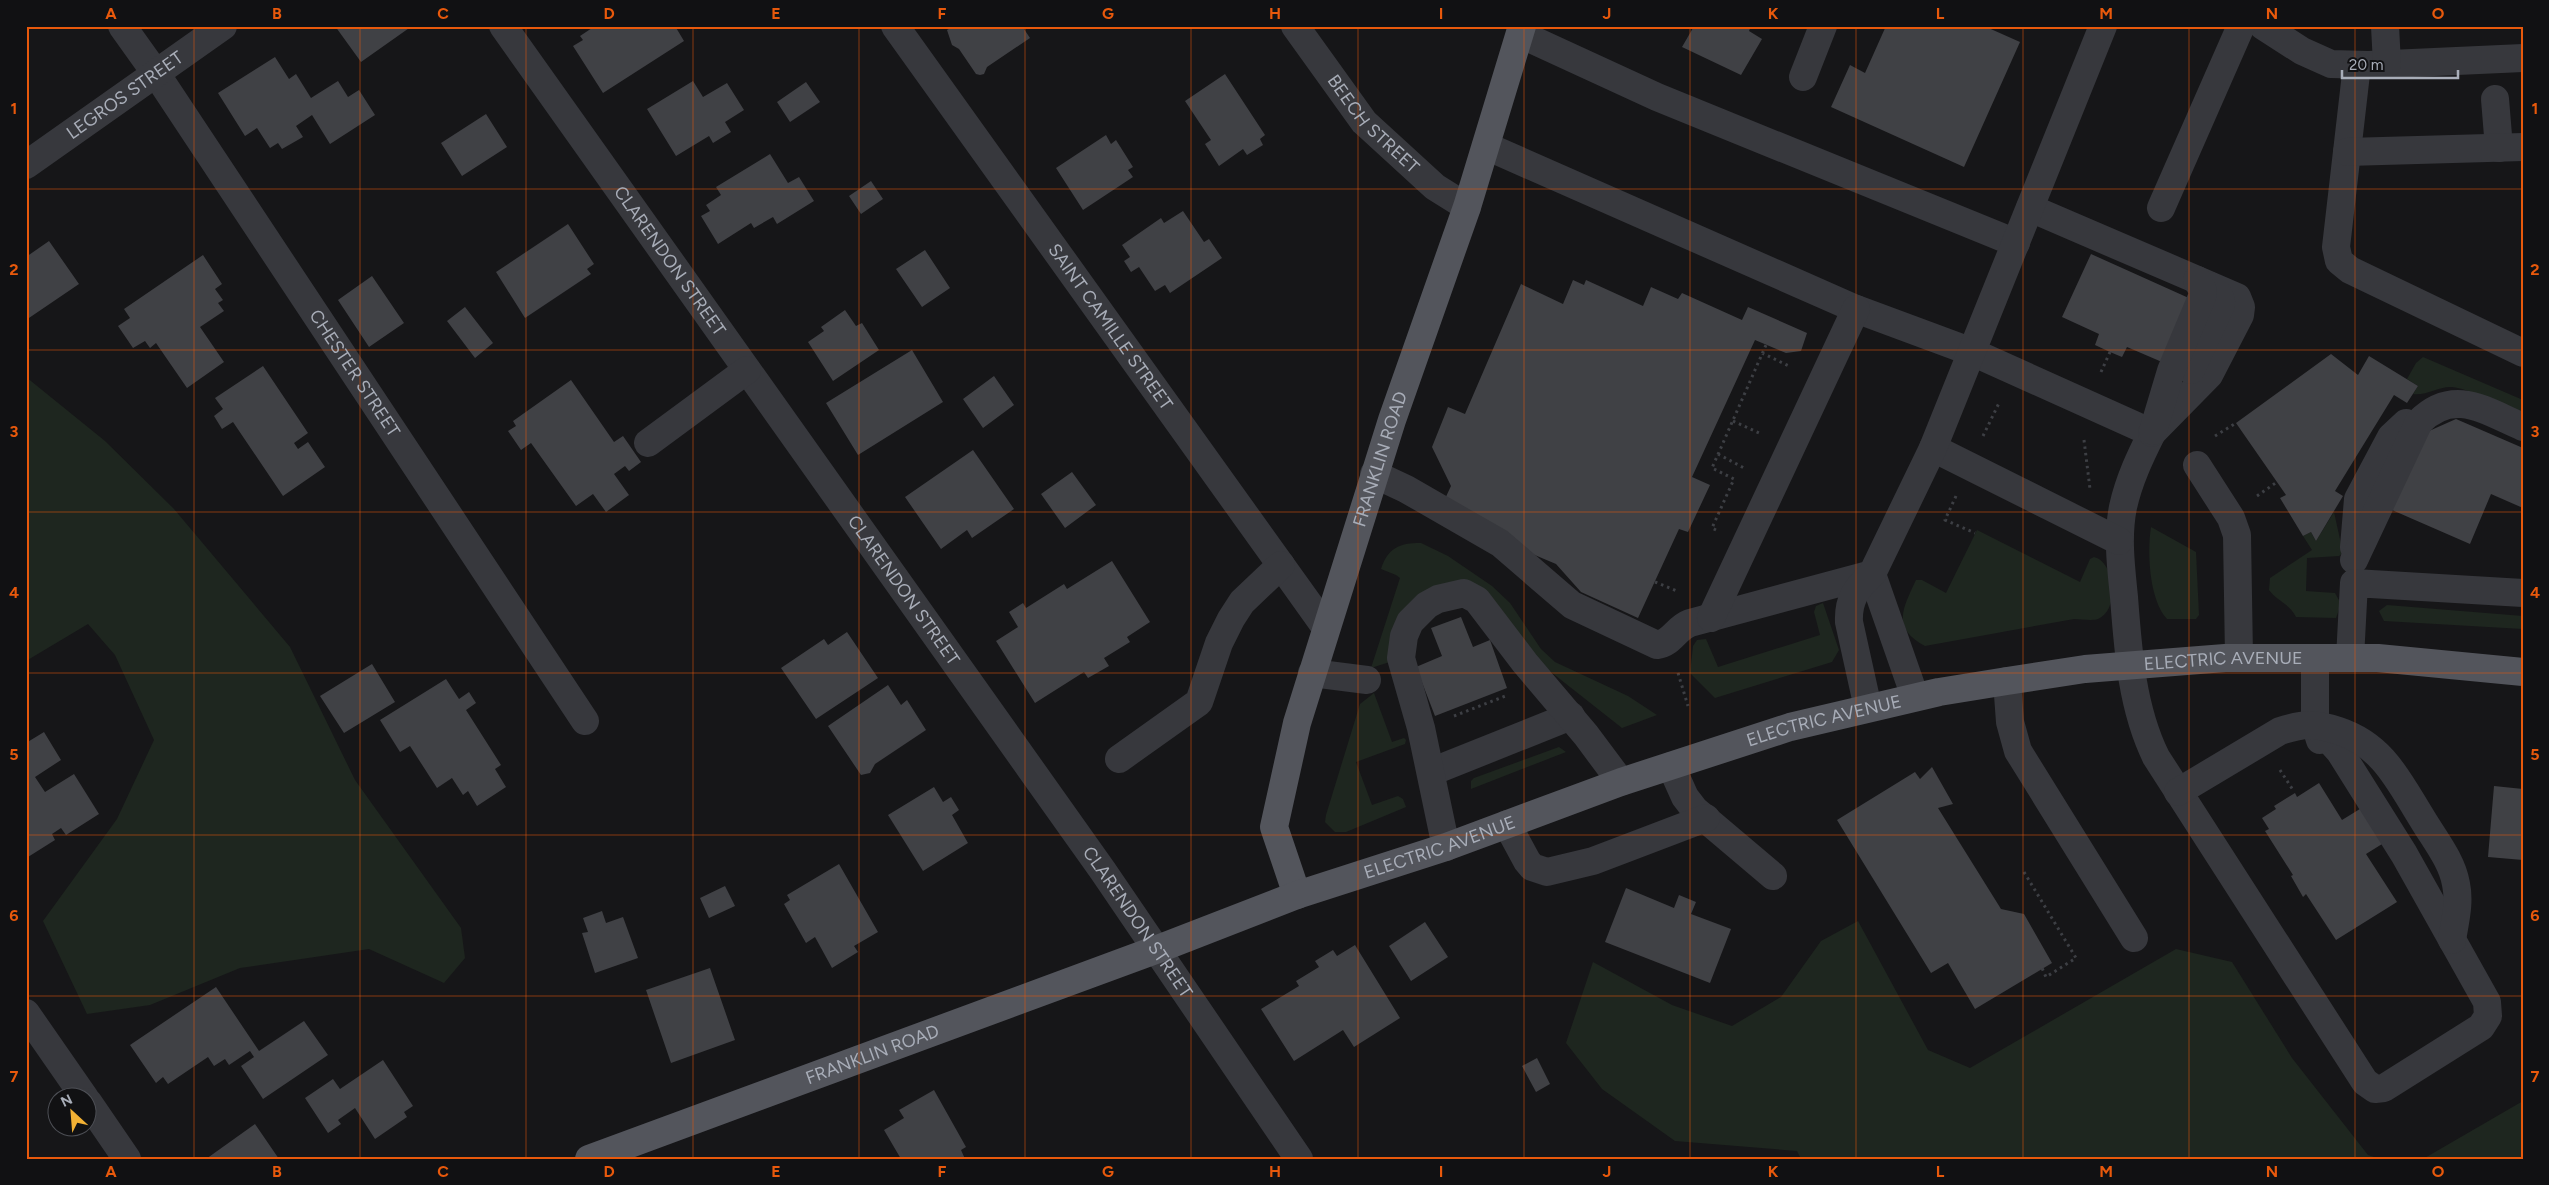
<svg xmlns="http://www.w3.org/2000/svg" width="2549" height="1185" font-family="Figtree,sans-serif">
<rect width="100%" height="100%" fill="#161618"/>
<path fill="#1e261f" d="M2423 357 2523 400V415C2506 408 2468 388 2452 387 2439 386 2426 396 2413 394L2418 386 2407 379 2416 363Z
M26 377 105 441 174 509 290 647 355 780 461 928 465 958 444 983 369 949 240 968 150 1005 87 1014 43 921 117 819 154 740 115 655 88 624 26 661Z
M2334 512 2343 553 2339 556 2307 558 2306 591 2335 593 2341 604 2336 618 2296 617C2290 604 2277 601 2269 590L2270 578 2312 550 2303 536 2311 532 2316 541Z
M2151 527 2196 552 2199 615 2196 619H2167C2149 599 2147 552 2151 527Z
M1977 530 2080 582 2090 559 2094 557C2115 562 2120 610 2098 619 2092 621 2081 619 2074 619L1925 646C1891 628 1903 608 1916 580H1922L1946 593Z
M1421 543 1448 556 1492 586 1510 603 1541 649 1555 662 1628 696 1657 715 1622 728 1447 590 1396 660 1371 668 1400 578 1396 575 1381 569C1388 548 1399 543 1421 543Z
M1823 603 1839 650 1832 662 1715 698 1690 673 1693 646 1697 640 1706 639 1718 667 1820 635 1814 612 1816 606Z
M2387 605 2523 616V629L2384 621 2379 611Z
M1374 693 1392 742 1404 738 1406 740 1405 744 1356 762 1372 805 1398 796 1403 799 1406 807 1346 832H1335L1325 822 1326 815 1360 704Z
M1559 747 1566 752 1471 789V781L1474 778Z
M1858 921 1928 1050 1970 1068 2176 949 2232 962 2292 1058 2368 1155 2380 1159H1801L1797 1151 1675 1141 1602 1089 1566 1043 1593 962 1672 1005 1732 1026 1781 997 1821 941Z
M2523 1101V1159H2423Z"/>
<path fill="#404145" d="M335 26H412L361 62Z
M595 26H675L684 41 603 93 573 46 583 40 580 36Z
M954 26H1022L1030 38 987 67 984 74 980 75 976 74 959 49 952 45 947 30Z
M1690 26H1751L1749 31 1762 39 1741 75 1682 47 1693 28Z
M1886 26H1984L2020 42 1964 167 1831 107 1850 65 1865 73Z
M275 57 289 79 296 74 311 98 338 81 348 97 359 90 375 115 330 144 312 115 296 126 303 137 282 149 278 143 270 148 257 128 245 136 218 93Z
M1225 74 1265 135 1260 139 1263 145 1247 155 1243 149 1219 166 1205 144 1211 140 1185 101Z
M693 81 703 97 727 83 744 110 725 122 731 132 713 143 709 136 676 156 647 109Z
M806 82 820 102 790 122 777 102Z
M486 114 507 147 462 176 441 143Z
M1106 135 1111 144 1116 140 1133 167 1128 170 1133 177 1083 210 1056 168Z
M770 154 788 183 799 177 814 201 777 224 773 217 754 228 751 223 718 244 701 216 710 211 706 205 721 195 716 187Z
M871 181 883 199 861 214 849 196Z
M1183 211 1204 242 1209 239 1222 258 1170 293 1165 285 1155 291 1139 267 1131 272 1124 261 1130 257 1122 245 1161 218 1164 223Z
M568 224 594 264 587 269 591 274 525 318 496 272Z
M49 241 79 284 26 320V257Z
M925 250 950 288 922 307 896 269Z
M2091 254 2191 299 2162 362 2127 347 2122 357 2110 352 2095 345 2099 334 2062 317Z
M203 255 222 284 215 289 223 300 218 303 224 311 200 327 224 362 187 388 156 343 150 348 145 341 133 348 118 326 130 318 124 309Z
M372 276 404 323 369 347 338 300Z
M1573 280 1584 285 1586 280 1643 306 1651 287 1678 299 1682 293 1742 320 1748 307 1807 333 1801 351 1786 353 1755 340 1692 477 1710 485 1688 532 1679 529 1638 618 1581 592 1556 564 1516 547 1443 503 1451 486 1432 447 1448 407 1465 414 1521 284 1563 304Z
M465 307 493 343 475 358 447 321Z
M845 310 856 326 862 323 879 350 833 381 808 342 824 331 821 327Z
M912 350 943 402 858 455 826 403Z
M2331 354 2358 375 2369 356 2418 386 2407 403 2394 395 2335 491 2343 496 2316 541 2311 532 2303 536 2280 498 2286 495 2236 423Z
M263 366 308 433 294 443 298 449 308 442 325 467 283 496 233 422 222 429 214 416 223 409 215 398Z
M994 376 1014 405 983 428 963 399Z
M571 380 614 442 623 436 641 462 629 471 625 466 614 474 629 495 606 512 593 494 576 506 531 443 521 450 508 431 516 426 513 421Z
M2456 419 2523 448V508L2491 494 2470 544 2392 510 2420 435Z
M973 450 1014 509 972 538 967 530 941 549 905 497Z
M1072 472 1096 505 1065 528 1041 494Z
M1112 561 1150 622 1127 637 1130 642 1104 658 1109 666 1088 678 1084 672 1035 703 996 641 1018 627 1009 612 1023 603 1026 608 1064 584 1067 589Z
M1461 617 1473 647 1490 640 1507 688 1435 716 1416 667 1442 656 1431 628Z
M847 632 878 678 816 719 781 668 824 639 828 645Z
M372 664 395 702 344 733 320 696Z
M446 679 459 699 469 692 476 703 466 710 501 765 495 769 506 787 477 806 468 791 463 795 452 778 437 788 410 746 400 752 380 720Z
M888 685 901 705 907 700 926 730 875 764 870 773 861 775 828 726Z
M44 732 61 760 35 777 45 792 74 774 99 814 66 835 61 828 52 834 55 840 28 857 26 743Z
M1932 767 1953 804 1938 808 2001 909 2024 914 2052 963 1975 1009 1948 963 1931 973 1837 820 1915 772 1920 779Z
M2319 783 2342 820 2381 796 2403 831 2366 854 2397 902 2336 940 2306 894 2303 897 2291 876 2293 875 2265 831 2269 829 2262 818 2276 809 2274 806 2295 793 2297 797Z
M2494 786 2523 789V860L2488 857Z
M934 787 943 802 951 797 959 810 952 815 968 843 923 871 888 815Z
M839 864 878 932 854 946 858 952 832 968 815 937 806 943 784 904 790 900 787 895Z
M725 886 735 906 709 918 700 898Z
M1626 888 1674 908 1679 895 1696 902 1691 914 1731 929 1710 983 1605 942Z
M602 911 606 923 623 917 638 958 595 973 582 933 588 932 583 918Z
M1425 922 1448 957 1411 981 1389 946Z
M1355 945 1400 1018 1354 1047 1343 1030 1294 1061 1261 1009 1299 986 1296 981 1319 967 1315 961 1333 950 1337 956Z
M710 968 735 1040 671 1063 646 990Z
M216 987 259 1051 304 1021 328 1055 263 1099 241 1066 254 1057 250 1051 229 1065 225 1059 214 1066 208 1057 168 1084 163 1077 156 1083 130 1045Z
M1537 1058 1550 1084 1536 1092 1522 1066Z
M383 1060 413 1106 404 1112 407 1117 375 1139 355 1108 338 1120 341 1124 328 1133 305 1098 333 1079 340 1089Z
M934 1090 966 1147 961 1150 965 1159H901L884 1130 904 1118 899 1110Z
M255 1124 279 1159H206Z"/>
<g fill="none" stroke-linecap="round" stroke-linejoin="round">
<path stroke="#3d3f44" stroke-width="3" stroke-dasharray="2.5 4" stroke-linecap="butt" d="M1762 353 1791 367
M2101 372 2110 352
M1733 421 1759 433
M1983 436 2000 401
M2215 436 2236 423
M2084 440 2090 489
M1718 454 1744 468
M1956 496 1945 520 1975 533
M2257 496 2277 482
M1716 530 1712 528 1734 479 1712 468 1766 345
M1655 582 1677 591
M1678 673 1688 706
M1454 716 1508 695
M2280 770 2293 790
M2024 872 2076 958 2046 977 2042 968"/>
<g stroke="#37383d" stroke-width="28">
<path id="s1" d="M122 26 157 75 585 721"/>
<path id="s2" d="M503 26 1103 871 1299 1159"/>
<path id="s3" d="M895 26 1326 628"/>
<path id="s4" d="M1295 26 1364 122 1435 187 1467 207"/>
<path d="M2263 26 2302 51 2331 64 2368 65 2523 58"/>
<path d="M2385 26 2387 64"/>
<path d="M1520 34 1657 97 2016 243"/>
<path d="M2357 65 2336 247 2339 261 2350 270 2523 353"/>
<path d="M1803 77 1823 26"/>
<path d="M2495 99 2499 148"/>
<path d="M1486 146 1856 309 1972 352 2152 433C2140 457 2129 480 2123 507 2117 537 2121 567 2124 597 2128 651 2132 708 2156 757L2365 1082 2375 1089 2384 1088 2481 1027 2488 1016 2487 1002 2404 854 2340 752 2315 724"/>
<path d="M2347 152 2523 147"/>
<path id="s5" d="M26 165 223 26"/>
<path d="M2030 208 2237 297 2241 307 2240 315 2209 375 2152 433"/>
<path d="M2161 208 2241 26"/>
<path d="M2191 370 2221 305C2222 296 2216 291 2210 286"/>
<path d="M2153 431 2171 371 2202 297 2203 291 2197 280"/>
<path d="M648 443 747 370"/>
<path d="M1933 448 2119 541"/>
<path d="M2197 465 2231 518 2237 535 2239 657"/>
<path d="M1374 474 1406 489 1500 543 1572 605 1657 645C1672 643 1676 628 1690 623L1872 574"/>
<path d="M2354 547 2358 499 2391 437 2406 423"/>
<path d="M2354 560 2419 422C2454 387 2485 411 2523 427"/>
<path d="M1872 574 1915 697"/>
<path d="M1711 618 1856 309"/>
<path d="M2315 658V724L2320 740"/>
<path d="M2350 658 2354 583 2523 593"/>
<path d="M1312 673 1367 680"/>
<path d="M2007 681 2010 722 2018 751 2134 938"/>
<path d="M1868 708 1849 622C1848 600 1856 588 1872 574L1933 448 2103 26"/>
<path d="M1119 759 1199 702 1219 643 1231 619 1242 602 1281 565"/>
<path d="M1671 766 1685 797 1695 810 1773 876"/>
<path d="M1431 772 1571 716"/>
<path d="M2178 792 2280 731C2305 723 2314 723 2339 731 2384 746 2399 782 2423 820 2435 840 2452 861 2456 884 2460 903 2455 921 2452 940"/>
<path d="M1507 824 1527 861 1532 867 1547 872 1593 861 1706 818"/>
<path d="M1446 847 1421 728 1401 658 1404 636 1410 622 1427 605 1438 599 1464 593 1477 600 1525 663 1586 735 1621 782"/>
<path d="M26 1013 85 1098"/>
<path d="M88 1102 127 1159"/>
</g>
<g stroke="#53555c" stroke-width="28">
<path id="s6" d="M1297 895 1274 827 1297 723 1392 420 1467 207 1522 26"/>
<path id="s7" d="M589 1159 1158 949 1297 895 1446 847 1621 782 1790 727 1939 692 2007 681 2085 669 2225 658H2378L2523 672"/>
</g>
</g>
<path fill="none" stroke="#e8590c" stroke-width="1" stroke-opacity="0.55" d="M194 26V1159M360 26V1159M526 26V1159M693 26V1159M859 26V1159M1025 26V1159M1191 26V1159M1358 26V1159M1524 26V1159M1690 26V1159M1856 26V1159M2023 26V1159M2189 26V1159M2355 26V1159M26 189H2523M26 350H2523M26 512H2523M26 673H2523M26 835H2523M26 996H2523"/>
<g text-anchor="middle" stroke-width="5" stroke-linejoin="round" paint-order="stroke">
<g font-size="18" fill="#a8adb8" stroke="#111113">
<text dy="6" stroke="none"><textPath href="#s5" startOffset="121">LEGROS STREET</textPath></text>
<text dy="6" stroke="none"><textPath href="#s4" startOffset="126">BEECH STREET</textPath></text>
<text dy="6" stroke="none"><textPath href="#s2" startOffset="288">CLARENDON STREET</textPath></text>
<text dy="6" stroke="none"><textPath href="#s3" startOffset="370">SAINT CAMILLE STREET</textPath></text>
<text dy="6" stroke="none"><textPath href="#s1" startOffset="418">CHESTER STREET</textPath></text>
<text dy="6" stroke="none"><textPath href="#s6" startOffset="455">FRANKLIN ROAD</textPath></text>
<text dy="6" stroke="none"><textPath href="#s2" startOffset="692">CLARENDON STREET</textPath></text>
<text dy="6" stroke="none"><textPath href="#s7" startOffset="1716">ELECTRIC AVENUE</textPath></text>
<text dy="6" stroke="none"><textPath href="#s7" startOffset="1311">ELECTRIC AVENUE</textPath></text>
<text dy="6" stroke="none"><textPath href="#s7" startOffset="906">ELECTRIC AVENUE</textPath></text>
<text dy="6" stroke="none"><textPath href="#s2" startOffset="1098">CLARENDON STREET</textPath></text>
<text dy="6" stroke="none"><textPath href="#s7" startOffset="302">FRANKLIN ROAD</textPath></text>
</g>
</g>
<rect width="2549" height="1185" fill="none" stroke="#111113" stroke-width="55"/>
<g transform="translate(72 1112) rotate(334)"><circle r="24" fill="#111113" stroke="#4d4f55"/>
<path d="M0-4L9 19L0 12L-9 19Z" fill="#f2b134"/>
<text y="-8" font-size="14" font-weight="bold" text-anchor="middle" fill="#a8adb8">N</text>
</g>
<path d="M2342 70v8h116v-8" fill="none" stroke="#a8adb8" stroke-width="2.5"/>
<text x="2349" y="70" font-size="15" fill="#a8adb8" stroke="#111113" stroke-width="4" paint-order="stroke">20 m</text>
<rect x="28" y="28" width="2494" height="1130" fill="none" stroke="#e8590c" stroke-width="2"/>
<g font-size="16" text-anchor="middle" font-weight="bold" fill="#e8590c">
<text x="111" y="19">A</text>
<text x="277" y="19">B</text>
<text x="443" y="19">C</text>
<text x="609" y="19">D</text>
<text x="776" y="19">E</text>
<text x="942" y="19">F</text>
<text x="1108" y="19">G</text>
<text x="1275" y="19">H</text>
<text x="1441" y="19">I</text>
<text x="1607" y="19">J</text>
<text x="1773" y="19">K</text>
<text x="1940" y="19">L</text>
<text x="2106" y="19">M</text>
<text x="2272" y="19">N</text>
<text x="2438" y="19">O</text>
<text x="14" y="114">1</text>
<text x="2535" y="114">1</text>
<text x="14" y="275">2</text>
<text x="2535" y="275">2</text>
<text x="14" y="437">3</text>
<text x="2535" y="437">3</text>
<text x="14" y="598">4</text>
<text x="2535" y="598">4</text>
<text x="14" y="760">5</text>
<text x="2535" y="760">5</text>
<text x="14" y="921">6</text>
<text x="2535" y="921">6</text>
<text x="14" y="1082">7</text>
<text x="2535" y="1082">7</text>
<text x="111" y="1177">A</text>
<text x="277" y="1177">B</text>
<text x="443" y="1177">C</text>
<text x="609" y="1177">D</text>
<text x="776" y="1177">E</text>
<text x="942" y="1177">F</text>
<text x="1108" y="1177">G</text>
<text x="1275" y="1177">H</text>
<text x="1441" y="1177">I</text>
<text x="1607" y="1177">J</text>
<text x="1773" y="1177">K</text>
<text x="1940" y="1177">L</text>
<text x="2106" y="1177">M</text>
<text x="2272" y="1177">N</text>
<text x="2438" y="1177">O</text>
</g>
</svg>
